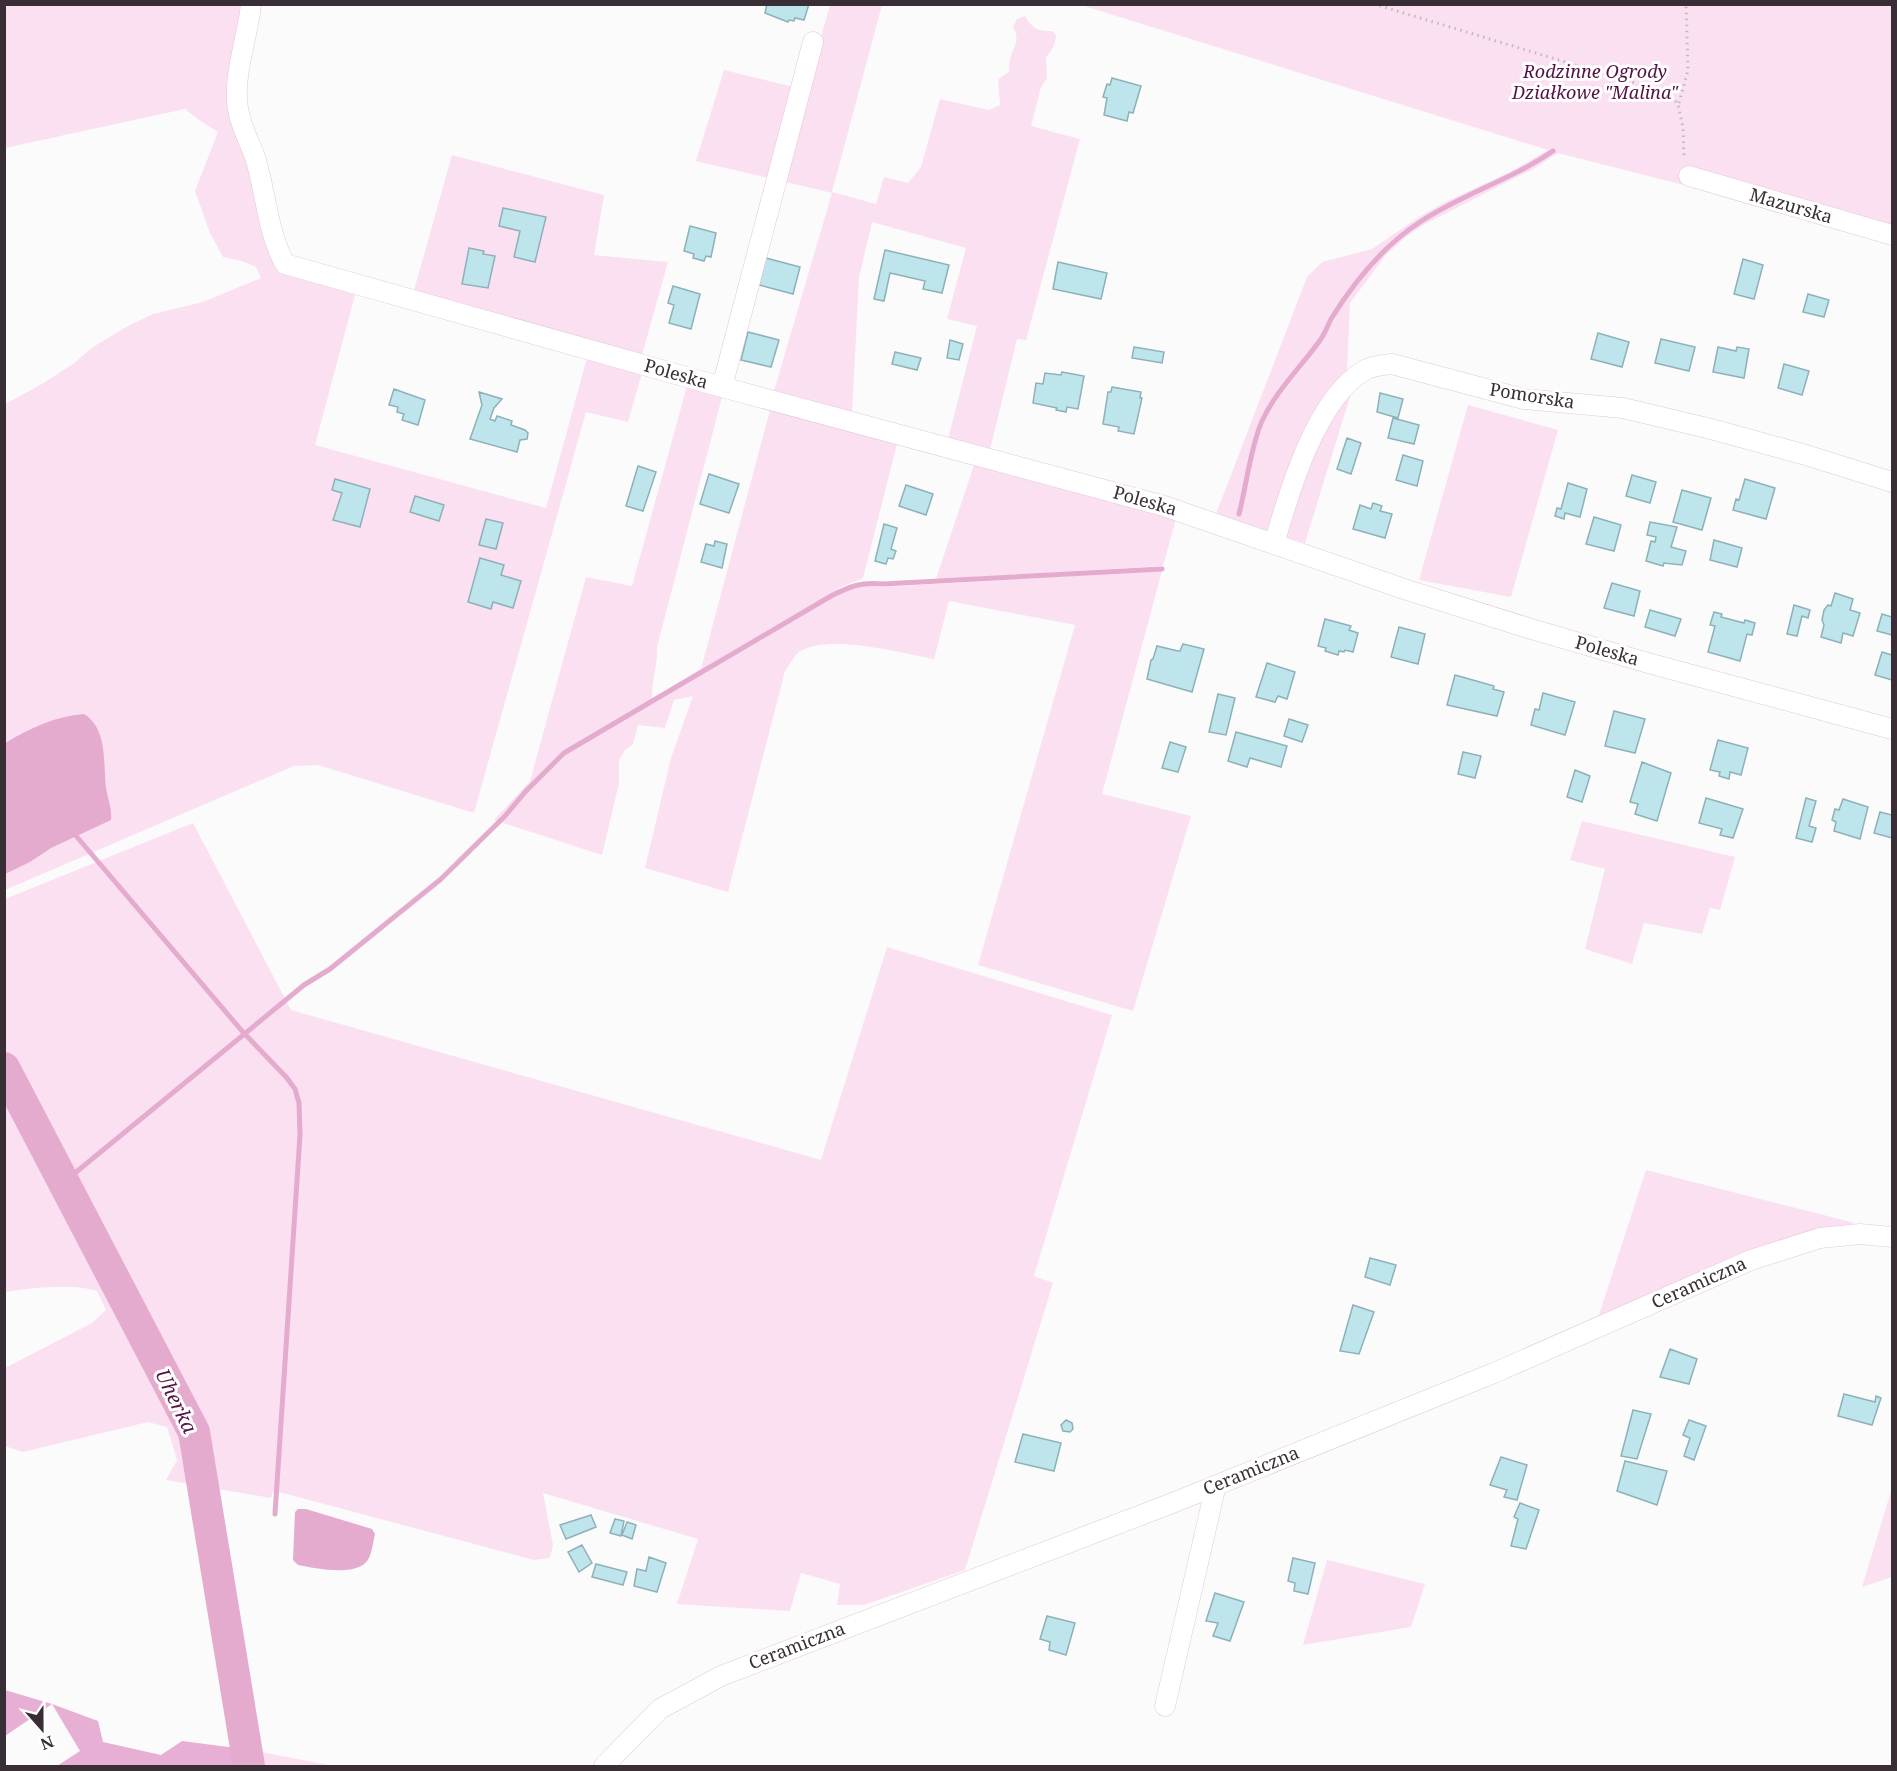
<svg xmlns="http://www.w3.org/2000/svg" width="1897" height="1771" font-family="'Noto Serif',serif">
<rect width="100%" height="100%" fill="#fbfbfb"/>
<path fill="#fbe0f1" d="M4 5H246L235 73 283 269 355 295 315 445 546 508 587 358 642 373 628 422 586 412 474 813 318 765 294 766 5 890V404L42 384 73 364 93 347 128 326 153 314 203 302 261 278 256 267 242 261 223 257 210 233 195 191 218 132 199 120 185 109 5 148Z
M830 5H882L832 192 876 204 884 177 908 183 921 167 940 99 989 110 1000 105 998 79 1009 72C1010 67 1009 61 1011 56 1015 44 1020 40 1013 27L1017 19 1025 16C1033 29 1037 31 1052 31L1056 35C1055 45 1053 50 1046 57L1047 78 1041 87 1031 126 1080 139 1026 340 1017 339 990 450 948 439 977 326 947 319 966 248 872 222 859 278 852 413 774 391 832 193 696 161 724 70 806 90Z
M1081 5H1892V238L1558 153 1535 168 1425 224 1406 237 1386 255 1350 303 1347 371 1357 374 1305 543 1216 514 1307 277 1322 262 1372 249 1419 217 1443 203 1510 172 1548 150Z
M452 155 604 195 594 255 668 262 642 355 413 294Z
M687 386 722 397 657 647C658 664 652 679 652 698L701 669 770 410 897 444 863 578 834 590 865 585 883 587 1162 571 1102 794 1191 816 1133 1011 978 965 1075 625 949 601 934 659C902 653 827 633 799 652 794 656 789 666 785 671L728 892 645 868 671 758 693 696 674 700 665 728 638 725 633 744 625 750 619 760V783L602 855 494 820 530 781 586 577 632 586Z
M1468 405 1558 430 1511 597 1419 580Z
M974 465 1176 519 1163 566 936 579Z
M1582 821 1735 857 1720 910 1710 908 1702 934 1644 923 1632 964 1585 949 1605 869 1570 860Z
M193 823 291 1010 821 1160 887 947 1112 1015 1034 1276 1053 1283 965 1570 864 1605H837L840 1584 801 1573 790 1611 677 1604 698 1539 543 1493 553 1545 550 1558 534 1560 283 1493 273 1492 271 1498 166 1480 177 1460 167 1427 148 1422 23 1452 5 1446V1368L92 1323 106 1310 97 1291C72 1283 31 1288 5 1292V899Z
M1646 1170 1855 1223 1806 1233 1597 1321Z
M1892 1488V1577L1862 1587Z
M1327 1560 1425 1584 1411 1627 1303 1645Z
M256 1751 334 1766H258Z"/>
<path fill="#e8afd4" d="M5 1690 52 1704 98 1721 103 1742 161 1755 182 1741 236 1748 241 1766H57L80 1751 52 1704 5 1736Z"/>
<path fill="#e4abcf" d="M84 714C108 729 103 763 106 788 108 800 112 808 111 820L51 848 30 862 5 874V743C29 729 55 716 84 714Z
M298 1509H306L372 1529 375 1534C373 1542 372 1555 367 1561 355 1577 314 1568 298 1565L293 1560 295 1512Z"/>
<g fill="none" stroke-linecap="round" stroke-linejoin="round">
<path stroke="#e4abcf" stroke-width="5" d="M1239 514C1246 487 1251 445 1262 421 1276 391 1299 369 1318 343 1324 336 1327 327 1331 319 1354 282 1383 246 1420 222 1462 194 1511 180 1553 151
M77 837 242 1031 287 1078 295 1089 299 1103 300 1135 275 1514
M64 1182 304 985 330 969 441 879 505 816 526 791 564 753 831 596C851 586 860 582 883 584L1162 569"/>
<path stroke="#e4abcf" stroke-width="32" d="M4 1068 194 1432 249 1766"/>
</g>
<path fill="#bfe5ec" stroke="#8db1b8" stroke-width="1.5" d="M767 4H809L804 20 795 18 794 21 789 20 788 22 765 13Z
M1112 78 1141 86 1133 113 1129 112 1127 121 1104 115 1107 98 1103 97 1107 84 1110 85Z
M503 208 546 217 535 262 514 257 520 231 499 226Z
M690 226 716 233 711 257 706 256 704 261 693 258 694 254 684 251Z
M469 248 484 251 483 254 495 256 488 288 462 284Z
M885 250 949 265 942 293 923 289 925 281 890 273 884 301 874 299Z
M766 258 800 267 793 294 759 285Z
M1743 259 1763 265 1754 299 1734 294Z
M1058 262 1107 273 1101 299 1053 289Z
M673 286 700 294 691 329 669 323 674 305 668 303Z
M1808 294 1829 300 1824 317 1803 312Z
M748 332 779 340 771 367 741 360Z
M1598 333 1629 342 1622 367 1591 359Z
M1661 339 1695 347 1689 371 1655 363Z
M950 340 963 344 959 360 947 358Z
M1134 347 1164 352 1162 363 1132 358Z
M1718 347 1736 351 1737 347 1749 349 1744 378 1713 372Z
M895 352 921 358 917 370 892 364Z
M1784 364 1809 371 1802 395 1778 388Z
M1062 372 1084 376 1078 409 1067 407 1066 412 1056 410 1057 408 1033 403 1036 383 1043 384 1045 373 1061 375Z
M1112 387 1141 392 1140 398H1142L1134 434 1118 431 1119 427 1103 424 1108 392H1111Z
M394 389 425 400 418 425 402 420 404 414 397 412 398 407 389 405Z
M479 392 502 399 494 408 490 419 495 421 497 416 512 421 511 425 525 430 528 433 527 439 520 440 517 452 470 439 482 405Z
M1380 393 1403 399 1398 418 1377 412Z
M1393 418 1419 425 1414 444 1388 438Z
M1347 438 1361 443 1351 474 1337 469Z
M1403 455 1423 461 1417 486 1396 480Z
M638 466 656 472 643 511 626 506Z
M709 474 739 484 729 513 700 504Z
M1632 475 1656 482 1650 503 1626 496Z
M335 479 370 489 360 527 333 520 342 493 332 490Z
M1745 479 1775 488 1766 519 1733 510 1736 499 1739 500Z
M1568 483 1587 489 1580 517 1565 513 1564 519 1555 516 1557 508 1561 509Z
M906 485 933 494 926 515 899 506Z
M1682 490 1711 498 1702 530 1673 522Z
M415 496 444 505 439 521 410 512Z
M1373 503 1382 506 1380 511 1392 514 1385 538 1353 529 1360 505 1371 509Z
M1594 517 1621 525 1614 551 1586 544Z
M486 519 503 523 496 549 479 545Z
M1650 522 1677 527 1671 547 1686 551 1682 565 1664 563 1663 566 1646 561 1651 541 1655 542 1656 537 1647 535Z
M884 524 897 528 891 549 896 551 893 559 888 558 886 564 875 561Z
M1714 540 1742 548 1737 567 1710 560Z
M715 541 727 544 722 568 701 562 706 544 714 546Z
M480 558 504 565 501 575 521 581 513 608 493 602 491 609 468 602Z
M1612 583 1640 591 1634 616 1604 608Z
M1835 593 1853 599 1850 610 1860 613 1853 636 1843 633 1841 643 1821 637 1824 625 1822 620 1824 610 1828 605 1831 606Z
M1794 605 1810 610 1808 618 1802 616 1797 636 1787 634Z
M1650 610 1681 619 1675 636 1645 627Z
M1714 612 1722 614 1721 617 1744 623 1745 620 1755 623 1752 635 1747 634 1740 661 1708 652 1715 626 1710 625Z
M1882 614 1892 617V635L1877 631Z
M1325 619 1351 626 1349 630 1358 633 1353 652 1345 650 1344 652 1339 651 1338 655 1325 651 1326 648 1318 646Z
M1399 627 1425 634 1418 664 1391 657Z
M1183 644 1204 649 1192 692 1147 679 1151 660 1153 659 1157 646 1178 651H1180Z
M1882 652 1892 655V680L1875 675Z
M1267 663 1295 672 1287 699 1278 696 1275 702 1256 697Z
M1455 675 1494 686 1493 689 1504 692 1497 716 1447 705Z
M1543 693 1575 702 1565 735 1531 725 1535 709 1539 710Z
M1218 694 1235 698 1226 735 1209 732Z
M1614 711 1645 719 1635 753 1605 746Z
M1289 719 1308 725 1302 742 1284 736Z
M1236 732 1287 746 1281 767 1250 758 1247 767 1228 761Z
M1718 740 1748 748 1741 775 1730 772 1729 779 1719 776 1720 772 1710 770Z
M1170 742 1186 747 1178 772 1162 768Z
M1463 752 1481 756 1475 778 1458 774Z
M1642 762 1671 773 1657 821 1635 814 1638 804 1630 802Z
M1575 770 1590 776 1582 802 1567 797Z
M1706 798 1743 809 1733 838 1720 835 1722 829 1699 823Z
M1806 798 1816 801 1809 826 1816 828 1812 842 1796 838Z
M1843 799 1868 807 1860 839 1834 831 1836 822 1832 820 1835 809 1839 810Z
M1880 812 1892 815V838L1874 833Z
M1370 1258 1396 1265 1390 1285 1365 1277Z
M1353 1305 1374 1312 1359 1354 1340 1351Z
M1670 1349 1697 1359 1689 1384 1660 1377Z
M1844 1394 1875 1402 1876 1396 1881 1398 1872 1425 1838 1416Z
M1633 1410 1651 1414 1637 1459 1621 1456Z
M1066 1420 1072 1423 1073 1429 1070 1432 1063 1431 1061 1425Z
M1689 1420 1706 1426 1694 1460 1684 1456 1690 1438 1683 1435Z
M1023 1434 1061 1443 1054 1471 1015 1462Z
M1501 1457 1527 1465 1517 1500 1504 1497 1507 1490 1490 1485Z
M1625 1461 1667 1471 1657 1505 1617 1491Z
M1520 1503 1539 1510 1526 1549 1511 1546 1518 1519 1514 1517Z
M591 1515 596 1527 566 1539 560 1525Z
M615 1519 624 1521 621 1536 610 1533Z
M627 1522 636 1525 632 1539 622 1535Z
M582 1545 592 1563 579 1572 568 1552Z
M649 1557 666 1563 657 1592 634 1586 637 1569 646 1571Z
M1293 1558 1315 1563 1308 1594 1294 1591 1295 1583 1288 1581Z
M596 1564 627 1572 623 1585 592 1577Z
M1215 1593 1244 1602 1230 1641 1213 1636 1218 1623 1206 1621Z
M1047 1616 1075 1623 1066 1655 1049 1650 1050 1642 1040 1639Z"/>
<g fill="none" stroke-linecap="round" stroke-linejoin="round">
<g stroke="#e3c6d8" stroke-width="21">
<path id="minor" d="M251 4C248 36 235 69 237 100 238 121 248 138 255 157 266 192 267 231 285 264L722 387 1164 506 1407 590 1528 628 1648 663 1892 729
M1689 176 1892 235
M722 387 813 42
M1274 544C1289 492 1316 398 1365 370 1374 365 1383 365 1392 364L1524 399 1623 408 1711 429 1806 455 1892 482
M1165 1706 1216 1485
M604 1766 660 1709 721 1676 1175 1502 1494 1373 1751 1260 1820 1238 1860 1234 1892 1237"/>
</g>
<path stroke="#bebbbd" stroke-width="3" stroke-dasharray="1.5 4.5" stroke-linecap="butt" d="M1374 4 1668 93 1678 104 1683 128 1684 158
M1679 103 1688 70 1686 4"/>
<use href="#minor" stroke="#fff" stroke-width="20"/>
</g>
<g text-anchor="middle" stroke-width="6" stroke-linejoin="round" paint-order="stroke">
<g font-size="18" font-style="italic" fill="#541243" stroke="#fff">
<text x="1595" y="78">Rodzinne Ogrody<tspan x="1595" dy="21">Działkowe "Malina"</tspan></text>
</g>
<g font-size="18" fill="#392e35" stroke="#fff">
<text transform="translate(1791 206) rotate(16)" y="6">Mazurska</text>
<text transform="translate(676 374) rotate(16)" y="6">Poleska</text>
<text transform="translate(1532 396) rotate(9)" y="6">Pomorska</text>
<text transform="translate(1145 501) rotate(16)" y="6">Poleska</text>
<text transform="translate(1607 651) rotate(16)" y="6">Poleska</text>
<text transform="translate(1699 1283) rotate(-24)" y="6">Ceramiczna</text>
<text transform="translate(1251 1471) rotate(-22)" y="6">Ceramiczna</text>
<text transform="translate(797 1646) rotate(-21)" y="6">Ceramiczna</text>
</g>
<g font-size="20" font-style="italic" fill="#571546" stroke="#fff">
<text transform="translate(176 1401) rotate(64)" y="7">Uherka</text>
</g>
</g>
<rect width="1897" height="1771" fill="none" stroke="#392e35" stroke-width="12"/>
<g transform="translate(42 1729) rotate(159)" stroke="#ffffff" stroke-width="4.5" paint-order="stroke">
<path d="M0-4.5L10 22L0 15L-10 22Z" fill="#392e35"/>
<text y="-9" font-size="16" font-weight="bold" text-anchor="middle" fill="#392e35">N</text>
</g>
</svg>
